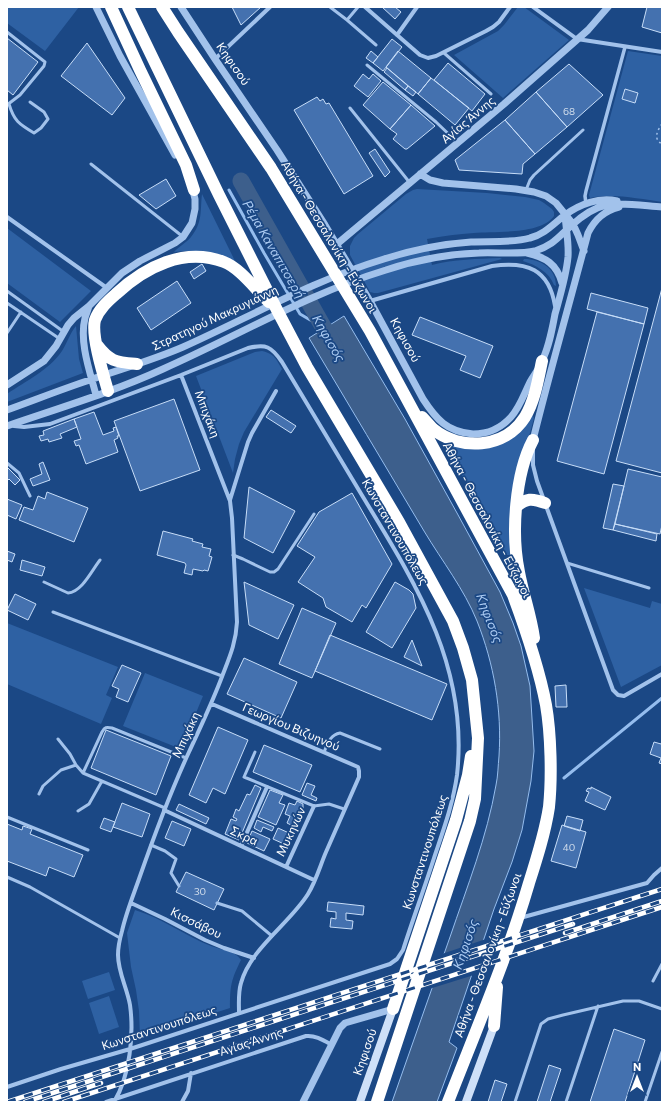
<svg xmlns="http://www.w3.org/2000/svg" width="669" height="1109" font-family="Commissioner,sans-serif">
<rect width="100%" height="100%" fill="#1b4885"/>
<path fill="#2e61a3" d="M7 7H79L45 51 7 23Z
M518 7H524L569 40 503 98 454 55 498 31 504 25Z
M628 51 662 56V202C640 199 612 193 590 198L589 195Z
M417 189 487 193 525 197 539 200 544 203 552 209 554 212V216C541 235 494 231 474 233 458 234 443 236 427 239L432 265C454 259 478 259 500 258L502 259 378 293H374L370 292 350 255V246L354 238 358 234 406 194 413 190Z
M202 194 234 259 235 262 204 253 184 251 174 252C178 247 186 243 191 237 203 222 200 211 202 194Z
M7 228 91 291 60 322 7 283Z
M524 259C540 259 556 268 556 286L554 285C549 272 536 265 523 261Z
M76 326 79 359 83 373 7 402V394C26 381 49 370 62 351 67 343 70 333 76 326Z
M262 351C275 354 276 359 282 369L244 432 239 444 235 459 233 473 196 376 255 352Z
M532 415 533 416 534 418 528 440 510 529V555H507L443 442 472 447Z
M584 588 650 608 652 601 662 604V665L621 687Z
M7 623 118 667 106 695 112 698 101 724 7 684Z
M145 673 203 696 181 749 123 726Z
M135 910C162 918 185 936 211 946 221 950 235 950 241 960 231 980 230 986 230 1008L140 1037 139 1011 136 990 131 967 127 933Z
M109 972 115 990 88 999 82 981Z
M109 996 119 1027 99 1034 89 1003Z"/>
<path fill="#3d5f8c" stroke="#95bdee" d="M344 316 405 419 457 513 500 592 513 623 521 646 530 686 534 751 531 781 522 830 512 862 494 909 449 1042 457 1048 437 1102H392C411 1047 431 992 450 937 467 887 487 837 496 785 498 776 498 766 499 756 502 710 494 664 477 621 464 589 442 561 424 531 386 467 347 402 309 338Z"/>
<path fill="#1b4885" d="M486 939 474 975 429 989 442 954Z"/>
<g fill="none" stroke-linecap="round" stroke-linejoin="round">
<path stroke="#95bdee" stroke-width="3" d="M229 190 264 253 300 314 324 328
M564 778 662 698"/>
<path stroke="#3d5f8c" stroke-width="17" d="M241 181 335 348"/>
</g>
<path fill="#4471af" stroke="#c7ddf8" d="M232 7H261L241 25Z
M382 7H395L401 12 395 19Z
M647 7H662V33L642 27Z
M7 38 38 62 13 95 7 90Z
M392 39 402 47 383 71 373 63Z
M87 43 125 98 112 115 61 76Z
M371 51 378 57 373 63 366 58Z
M398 51 431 78 418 94 386 67Z
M448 63 485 94 472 111 434 80Z
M569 64 603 95 567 127 536 92Z
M387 68 408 86 405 90 384 72Z
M363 74 369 79 373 74 381 81 368 97 354 86Z
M431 78 469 108 455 125 418 94Z
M383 82 411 105 390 129 363 105Z
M408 86 416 92 413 96 405 90Z
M625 89 638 93 635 103 622 99Z
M536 92 567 127 535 154 505 120Z
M317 97 320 101 323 99 326 104 329 103 373 176 344 194 294 110Z
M411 105 435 126 407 149H405L393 139 397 134 390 129Z
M505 120 535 154 523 164 522 174 459 170 455 160Z
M375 149 390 172 385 177 369 153Z
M166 179 176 196 156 209 139 195Z
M202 264 206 271 194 279 190 272Z
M177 281 191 303 151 330 137 308Z
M662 288V473L616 461Z
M591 293 648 308 644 324 587 309Z
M597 312 644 324 604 474 557 461Z
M420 317 493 346 480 378 460 370 466 356 412 335Z
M174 399 200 470 140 491 114 421Z
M271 410 296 426 291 433 266 417Z
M94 412 103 435 114 431 113 428 116 427 119 436H117L118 438 114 440 118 452 86 464 79 445 76 446 74 441 81 439 74 419Z
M74 419 77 427 60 434 62 438 49 442 48 439 41 441 39 436 44 435 43 431Z
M43 462 50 480 33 486 30 479 42 474 39 464Z
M7 467 20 480 15 485 9 479 8 480 7 479Z
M628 469 662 477V525L660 534 615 524Z
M613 484 624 486 613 530 603 528Z
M249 487 295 511 273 553 244 538Z
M47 492 88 508 74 542 19 520 24 507 33 510 38 496 45 499Z
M352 493 392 564 366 608 362 605 352 622 326 607 323 598 298 582 315 557 297 546 319 512Z
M7 499 22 505 16 519 7 515Z
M615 524 657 534 656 541 613 530Z
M163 531 193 539 192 541 203 544 202 547 211 549 209 556 212 557 208 571 204 570 203 571 193 569 192 575 184 573 186 565 185 563 157 555Z
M7 551 15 554 12 562 7 560Z
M22 560 45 567 42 576 20 570Z
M244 582 294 605 278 639 249 625Z
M395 582 409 590 413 594 416 608 392 648 366 632Z
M15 594 36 604 28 620 7 610Z
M302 608 336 623 312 678 279 664Z
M330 635 447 684 432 720 315 671Z
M412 640 422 666 404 657Z
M244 658 297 682 281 718 227 694Z
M122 665 141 673 128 702 116 697 119 689 112 686Z
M566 685 567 707H556L555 686Z
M218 727 248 740 225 794 213 788 206 803 189 795Z
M106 730 171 756 156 795 91 768Z
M654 742 661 744 662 742V764L659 763 661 758 650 754Z
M264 745 312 765 300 792 253 772Z
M307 783 315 786 311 795 317 798 316 801 302 795Z
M255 785 261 788 239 840 225 834 231 819 236 821 237 819 233 817 236 809 239 811 247 794 250 795Z
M591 787 611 797 605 810 585 801 589 792 586 791 588 788 591 789Z
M270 790 283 795 279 803 285 805 276 825 258 817Z
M297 801 303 804V808L295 827 287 823 290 816 285 814 289 803 295 805Z
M122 803 150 814 142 837 113 827Z
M179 804 209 818 206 824 176 810Z
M567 816 583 820 580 831 564 826Z
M104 818 115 822 111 832 100 828Z
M257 820 274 827 272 831 263 827 261 832 254 828Z
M172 821 191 829 184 846 165 838Z
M7 824 22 830 23 826 32 829 30 834 83 855 74 877 49 867 46 876 7 861Z
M562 825 586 832 576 868 551 861Z
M278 828 289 833 284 844 273 839Z
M252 831 270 839 264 851 247 843Z
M186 872 224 889 214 910 176 892Z
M328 902 364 906 363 915 346 913V920L353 921 352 929 330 927 331 918 336 919V912L327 911Z
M614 1029 645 1040 625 1102H590Z
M549 1065 561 1069 550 1102H537Z
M495 1080 507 1084 501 1102H488Z"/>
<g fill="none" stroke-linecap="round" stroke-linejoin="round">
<path stroke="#a2c2eb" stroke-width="1.5" stroke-dasharray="2 3" stroke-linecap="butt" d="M662 124C657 131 653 139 662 144"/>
<path stroke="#a2c2eb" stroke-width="3" d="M330 7 347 20 358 7
M347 20 376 45
M7 32 45 62 44 66 20 95 7 105
M444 53 491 94
M367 65 436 122 458 143
M9 104C14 121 19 124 34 133L41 128 48 119 44 112 30 102
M350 108 410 183
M91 164 182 236
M526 190 530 180 534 175 583 130
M7 291 64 332
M7 303 60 339
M7 333 21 312
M7 463 19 473 30 496
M233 555 243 559 270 572H274L278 569 314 514
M567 563 649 588
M44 582 68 593C82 592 92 570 100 560
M53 612 222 676
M58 739 70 754 76 765 83 773 165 808
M255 752 244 777 314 806 329 804 344 809
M324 752C328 743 330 735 340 733L380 749
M83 773 102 732C105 727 106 727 112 728L186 758
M39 794 43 786 61 770 76 765
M78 811 89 804 102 781
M7 817 88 850
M151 845 165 851 176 859 171 873 179 886
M7 877 30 887 120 938
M217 903 242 911 272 936
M653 981 662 964
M515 1102 541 1024 548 1019 563 1015 623 1001H639L662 1009
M566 1102 598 1006
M645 1102 662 1052"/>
<path stroke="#a2c2eb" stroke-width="3.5" d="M586 204 585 196 586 191 625 47"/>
<path stroke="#a2c2eb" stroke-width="4" d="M365 7 420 55 428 58 436 56 486 31 493 27 499 22 510 7
M533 7 577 39 662 52
M397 35 417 7
M215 59 270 7
M7 217 107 288
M370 301 492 266C527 261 549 269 555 306
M533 451V465L537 481 613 690 618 695 624 696 662 674
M230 500 248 442 252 433 276 391
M212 704 358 767 359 771V777C348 802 337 827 326 852 320 866 316 881 308 894 290 923 250 949 241 983 238 993 239 1003 239 1013
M164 810 314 880
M241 846 267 787
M286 867 314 806
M131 903 165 919 205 940 224 948 254 958
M520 918 647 883 654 875 662 868
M7 1087 61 1069 130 1049 390 964 397 959 403 950C413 919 424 889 434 858 443 831 453 804 457 775 469 667 416 584 363 497 336 452 309 407 282 362 271 346 266 344 248 348L181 375 50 424 24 427 14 426
M106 1102 306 1036C315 1035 323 1040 332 1045
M114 1102C130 1076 134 1034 130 1005 127 988 118 972 118 955 118 947 120 938 122 931 126 913 133 896 139 879 154 836 170 793 189 752 201 726 213 701 223 674 230 656 236 642 237 622L232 518 230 501 181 375
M182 1102 188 1091 191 1073"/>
<path stroke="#a2c2eb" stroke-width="7" d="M96 7 120 56 175 155
M181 7 215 59 277 150 325 225 370 301 423 399C436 419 447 432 473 434 487 434 501 428 511 417 520 407 524 394 530 382 534 375 539 369 542 361 549 347 552 330 555 314 560 296 566 277 568 257 569 243 566 229 565 215
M420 174 430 180 443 183 516 189 534 192 546 196 556 203 573 224 578 235 584 251
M337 244 504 104 588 30 608 7
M527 253C545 257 557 264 562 283
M89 306C88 310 86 314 85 318 79 342 90 372 96 395
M7 385 44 361 56 346 68 325 74 318 89 306 122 273 140 261 175 243 183 237 192 223 195 209V199L192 187
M7 410C35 400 62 389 90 380 121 369 153 360 183 347 250 317 314 280 384 259 412 250 442 244 471 242 489 241 513 243 530 238 545 234 553 224 565 215 580 204 599 197 617 201
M7 426C59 408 113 392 163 369 238 336 307 294 386 270 416 260 447 254 479 253 496 252 520 255 535 251 554 245 559 236 572 225 582 216 593 208 606 205 621 202 646 206 662 207
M533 440C550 371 570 302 588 233 595 219 604 211 619 207
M303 1102 340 1028 345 1023 393 1009"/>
<path stroke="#cee0f8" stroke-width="8" d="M360 1102 393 1009
M466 1102 494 1026"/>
<path stroke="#fff" stroke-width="12" d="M111 7 140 70 186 165 194 190
M128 7 219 195 277 310 307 367 399 522 453 621 463 648 472 680 478 738 475 799 470 821 377 1102
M162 7 178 32 271 168 370 331 513 595C526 630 539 668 546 705 551 734 552 778 549 807 545 833 537 858 529 883 507 958 476 1030 448 1102
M97 345C110 362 116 362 137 364
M108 391C103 374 91 335 95 320 99 309 108 301 116 294 145 267 184 247 224 262 240 268 256 290 269 302
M422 417C426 421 429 425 433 429 460 451 505 449 525 417 535 400 538 380 542 361
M533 440C515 474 511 534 519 572 523 594 531 616 534 638
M516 507C526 498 532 498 545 503
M393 1009 456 820 468 775 471 756
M494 1026 497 987"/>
<g stroke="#fff" stroke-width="4.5">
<path id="rail" d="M565 933 662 901
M7 1102 662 889
M25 1102 573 924
M44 1102 101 1083
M64 1102 662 907"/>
</g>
<use href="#rail" stroke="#1b4885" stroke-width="3" stroke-dasharray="9" stroke-linecap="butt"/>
</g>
<g text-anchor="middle" stroke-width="3.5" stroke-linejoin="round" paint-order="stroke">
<g font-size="10" fill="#d0dceb">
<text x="569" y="115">68</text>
<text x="569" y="851">40</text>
<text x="200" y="895">30</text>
</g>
<g font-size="12" fill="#fff" stroke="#1b4885">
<text transform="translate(233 64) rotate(55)" y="4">Κηφισού</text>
<text transform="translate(468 120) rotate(-40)" y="4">Αγίας Άννης</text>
<text transform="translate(329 237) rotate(59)" y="4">Αθήνα - Θεσσαλονίκη - Εύζωνοι</text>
<text transform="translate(215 318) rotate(-25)" y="4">Στρατηγού Μακρυγιάννη</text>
<text transform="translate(405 340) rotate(61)" y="4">Κηφισού</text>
<text transform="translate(207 414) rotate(69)" y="4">Μπιχάκη</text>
<text transform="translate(487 520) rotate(62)" y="4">Αθήνα - Θεσσαλονίκη - Εύζωνοι</text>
<text transform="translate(395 532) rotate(60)" y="4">Κωνσταντινουπόλεως</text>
<text transform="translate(291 727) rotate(23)" y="4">Γεωργίου Βιζυηνού</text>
<text transform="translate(186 735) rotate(-65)" y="4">Μπιχάκη</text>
<text transform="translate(291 832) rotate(-65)" y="4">Μυκηνών</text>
<text transform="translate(244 836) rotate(25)" y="4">Σκρα</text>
<text transform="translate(425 852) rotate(-72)" y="4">Κωνσταντινουπόλεως</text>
<text transform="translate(196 923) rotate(26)" y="4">Κισσάβου</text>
<text transform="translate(488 955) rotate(-70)" y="4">Αθήνα - Θεσσαλονίκη - Εύζωνοι</text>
<text transform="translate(159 1028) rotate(-18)" y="4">Κωνσταντινουπόλεως</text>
<text transform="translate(251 1042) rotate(-18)" y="4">Αγίας Άννης</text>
<text transform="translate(365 1052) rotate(-71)" y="4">Κηφισού</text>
</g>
<g font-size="13" font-style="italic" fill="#adccf3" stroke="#1b4885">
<text transform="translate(274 249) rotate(60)" y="5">Ρέμα Καναπιτσερή</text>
<text transform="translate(329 338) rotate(60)" y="5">Κηφισός</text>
<text transform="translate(490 618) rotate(69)" y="5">Κηφισός</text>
<text transform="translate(465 944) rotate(-71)" y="5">Κηφισός</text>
</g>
</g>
<rect width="669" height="1109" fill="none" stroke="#ffffff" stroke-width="16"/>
<g transform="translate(637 1077)" stroke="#1b4885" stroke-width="3" paint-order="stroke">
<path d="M0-3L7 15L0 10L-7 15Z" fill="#ffffff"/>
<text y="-6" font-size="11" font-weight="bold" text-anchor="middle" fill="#ffffff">N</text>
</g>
</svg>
